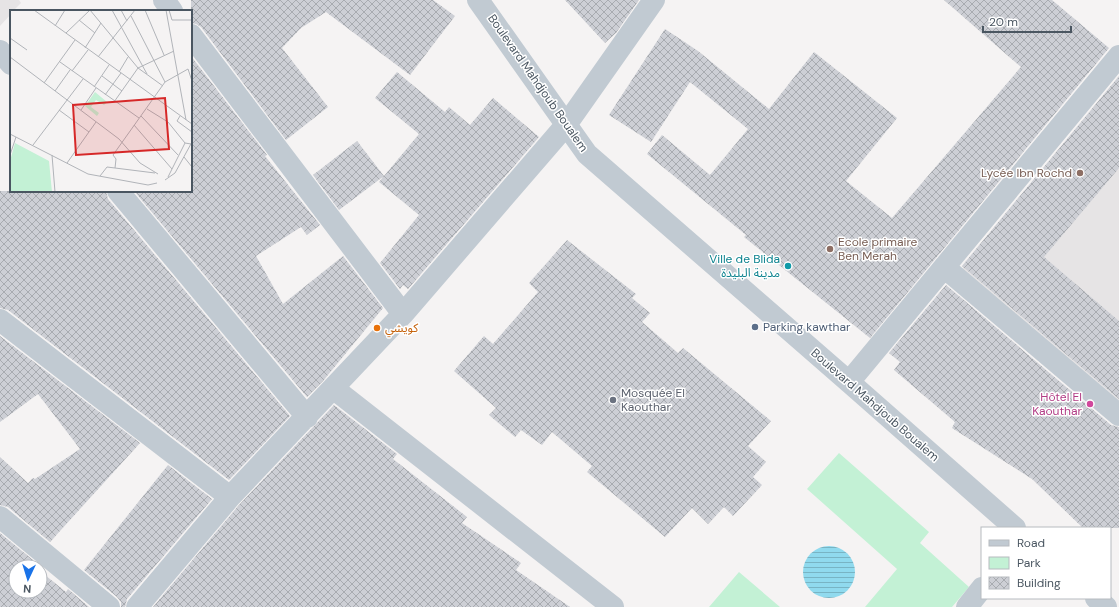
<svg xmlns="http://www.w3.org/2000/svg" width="1119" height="607" font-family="'DM Sans','Noto Sans Arabic',sans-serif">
<defs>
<pattern id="water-rules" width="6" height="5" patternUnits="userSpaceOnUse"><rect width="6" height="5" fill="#90daee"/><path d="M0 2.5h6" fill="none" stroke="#78b4c4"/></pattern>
<pattern id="building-cross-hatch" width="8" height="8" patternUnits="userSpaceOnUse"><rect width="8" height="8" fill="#cdcfd5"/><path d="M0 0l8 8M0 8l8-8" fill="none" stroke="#a8abb0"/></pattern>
</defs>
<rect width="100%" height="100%" fill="#f5f3f3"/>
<path fill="#e6e4e5" d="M0 0H19L21 3 13 11H11V14L0 26Z
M1119 77V401L962 269Z"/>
<path fill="#c3f1d5" d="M839 453 929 532 920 543 969 587 952 607H865L897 569 807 489Z
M739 572 780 607H709Z"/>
<path fill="url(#water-rules)" d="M803 572a26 26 0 1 1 52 0a26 26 0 1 1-52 0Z"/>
<path fill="url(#building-cross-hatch)" d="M191 0H433L455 16 410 75 326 12 301 28 282 48 328 107 286 140 201 27 196 24 191 23Z
M565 0H639L616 33 605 43Z
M944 0H1052L1109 48 870 338 744 237 746 235 647 154 662 135 710 175 748 129 690 82 651 142 609 115 665 29 698 51 769 109 814 52 897 118 846 181 892 218 1021 67Z
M191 56 267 155 265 156 320 225 307 235 301 227 256 256 283 304 343 256 383 308 323 381 307 397 134 191H191Z
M397 72 445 112 449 107 470 125 493 98 539 137 408 289 403 285 400 289 380 263 419 215 379 182 419 134 375 98Z
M1119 76V168L1044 257 1119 321V399L962 266Z
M357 141 384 176 339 210 313 175Z
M0 191H106L108 199 290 416 229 480 8 310 0 308Z
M567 240 636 294 632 298 650 313 642 322 678 353 683 348 771 421 748 446 766 462 753 477 762 485 733 516 724 507 708 524 692 508 665 537 587 472 592 466 552 432 542 445 521 430 515 437 489 415 496 408 454 371 484 336 493 344 538 292 529 283Z
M946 285 1111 425 1119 427V528H1083L1032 479 952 428 955 422 894 370 900 362 889 353Z
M0 336 140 443 50 542 8 507 0 505V457L28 483 33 478 35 479 80 449 38 394 0 422Z
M334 405 397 454 393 459 467 517 462 523 521 563 516 570 570 607H153L239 505Z
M168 465 212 499 127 599 125 607H121V602L117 597 84 570Z
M0 533 33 560 30 564 34 567H16V591H40V571L66 592 68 589 89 607H0Z"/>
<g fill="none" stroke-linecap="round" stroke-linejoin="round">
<path stroke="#c1cad2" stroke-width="22" d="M164 0 172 11
M478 0 587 154 849 382 1015 528
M191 35 403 314
M0 51 11 64
M118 191 307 417
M944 267 1119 415
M0 320 230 497
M849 382 1119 56
M333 388 613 607
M1096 598 1106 607
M137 607 230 497 403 314 566 125 654 0
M967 607 982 588"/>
<path stroke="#c1cad2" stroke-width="22" d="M0 517 109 607"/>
</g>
<g fill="#8d6e63" stroke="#fff" stroke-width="1.5">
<circle cx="1080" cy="173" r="4"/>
<circle cx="830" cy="249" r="4"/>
</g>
<circle fill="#0f9aa8" stroke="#fff" stroke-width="1.5" cx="788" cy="266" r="4"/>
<circle fill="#5c6f8a" stroke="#fff" stroke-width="1.5" cx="755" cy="327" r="4"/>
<circle fill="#e8710a" stroke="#fff" stroke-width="1.5" cx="377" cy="328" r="4"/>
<circle fill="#6b7280" stroke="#fff" stroke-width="1.5" cx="613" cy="400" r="4"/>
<circle fill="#d1479c" stroke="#fff" stroke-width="1.5" cx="1090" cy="404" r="4"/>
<g text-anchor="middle" stroke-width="3" stroke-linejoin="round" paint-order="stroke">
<g font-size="12" fill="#4a5661" stroke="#fff">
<text transform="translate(538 83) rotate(55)" y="4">Boulevard Mahdjoub Boualem</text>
<text transform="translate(875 405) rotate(41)" y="4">Boulevard Mahdjoub Boualem</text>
</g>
<g font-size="12" fill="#785e54" stroke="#fff" text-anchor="end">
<text x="1072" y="177">Lycée Ibn Rochd</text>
<text x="838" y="246" text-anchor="start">Ecole primaire<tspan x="838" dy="14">Ben Merah</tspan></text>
</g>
<g font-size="12" fill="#0d838f" stroke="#fff" text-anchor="end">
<text x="780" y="263">Ville de Blida<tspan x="780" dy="14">مدينة البليدة</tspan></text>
</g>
<g font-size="12" fill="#4e5e75" stroke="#fff" text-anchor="start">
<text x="763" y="331">Parking kawthar</text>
</g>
<g font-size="12" fill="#c56008" stroke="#fff" text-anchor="start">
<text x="385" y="332">كويشي</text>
</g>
<g font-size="12" fill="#5b616d" stroke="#fff" text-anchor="start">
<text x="621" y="397">Mosquée El<tspan x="621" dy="14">Kaouthar</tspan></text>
</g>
<g font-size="12" fill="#b23c85" stroke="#fff" text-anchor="end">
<text x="1082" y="401">Hôtel El<tspan x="1082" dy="14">Kaouthar</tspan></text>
</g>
</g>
<g transform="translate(10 10)">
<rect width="182" height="182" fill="#f5f3f3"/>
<path d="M85 82 97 92 94 95 86 90 81 97 89 103 87 106 75 96ZM5 133 39 151 42 182H0V151Z" fill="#c3f1d5"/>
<path fill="none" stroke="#b1b4b9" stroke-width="1" d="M24 0 182 114M80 0 128 58 153 76M102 0 137 64M111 0 117 11M135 0 154 45M156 0 176 110M159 0 162 10H182M121 6 155 72M69 10 85 23M45 16 55 0M56 23 80 0M0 28 17 40M75 38 91 13M0 47 109 129 130 153 148 164M88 47 125 0M50 52 129 108M62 61 78 40M109 62 118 47M92 66 112 81M34 73 65 30M84 77 99 55M45 81 60 60M95 85 111 63M104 92 128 58 164 41M137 99 158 112 175 133M49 100 79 122M71 100 86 78M131 106 168 145M170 106 167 111 182 122M124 115 162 159M0 124 78 164 138 175 147 173M23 135 73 69M0 145 6 127M42 145 45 182M174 147 182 157M57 153 86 112M145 163 105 158 106 149 103 145 155 72 178 59 182 71M90 166 97 157 105 158M158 167 175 133 181 134M155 170 165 163 182 132"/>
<path fill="#d62828" fill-opacity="0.15" stroke="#d62828" stroke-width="2" d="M155 88 159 139 66 145 63 95Z"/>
<rect width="182" height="182" fill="none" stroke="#4a5661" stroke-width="2"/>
</g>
<rect x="981" y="527" width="130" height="72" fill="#ffffff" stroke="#b7bbc0"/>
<rect x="989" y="540" width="20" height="6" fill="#c1cad2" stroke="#b7bbc0"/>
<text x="1017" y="547" font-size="12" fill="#4a5661">Road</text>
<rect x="989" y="557" width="20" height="12" fill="#c3f1d5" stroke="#b7bbc0"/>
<text x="1017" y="567" font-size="12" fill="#4a5661">Park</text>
<rect x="989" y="577" width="20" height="12" fill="url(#building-cross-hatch)" stroke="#b7bbc0"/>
<text x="1017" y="587" font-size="12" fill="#4a5661">Building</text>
<g transform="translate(28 579) rotate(184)"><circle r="19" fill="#ffffff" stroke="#b7bbc0"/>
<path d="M0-3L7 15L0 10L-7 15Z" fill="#1a73e8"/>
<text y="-6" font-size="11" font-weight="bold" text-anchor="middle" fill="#4a5661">N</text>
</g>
<path d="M983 26v6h88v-6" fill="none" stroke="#4a5661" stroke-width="2"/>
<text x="989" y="26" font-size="12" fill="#4a5661" stroke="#ffffff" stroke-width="3" paint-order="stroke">20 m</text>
</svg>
